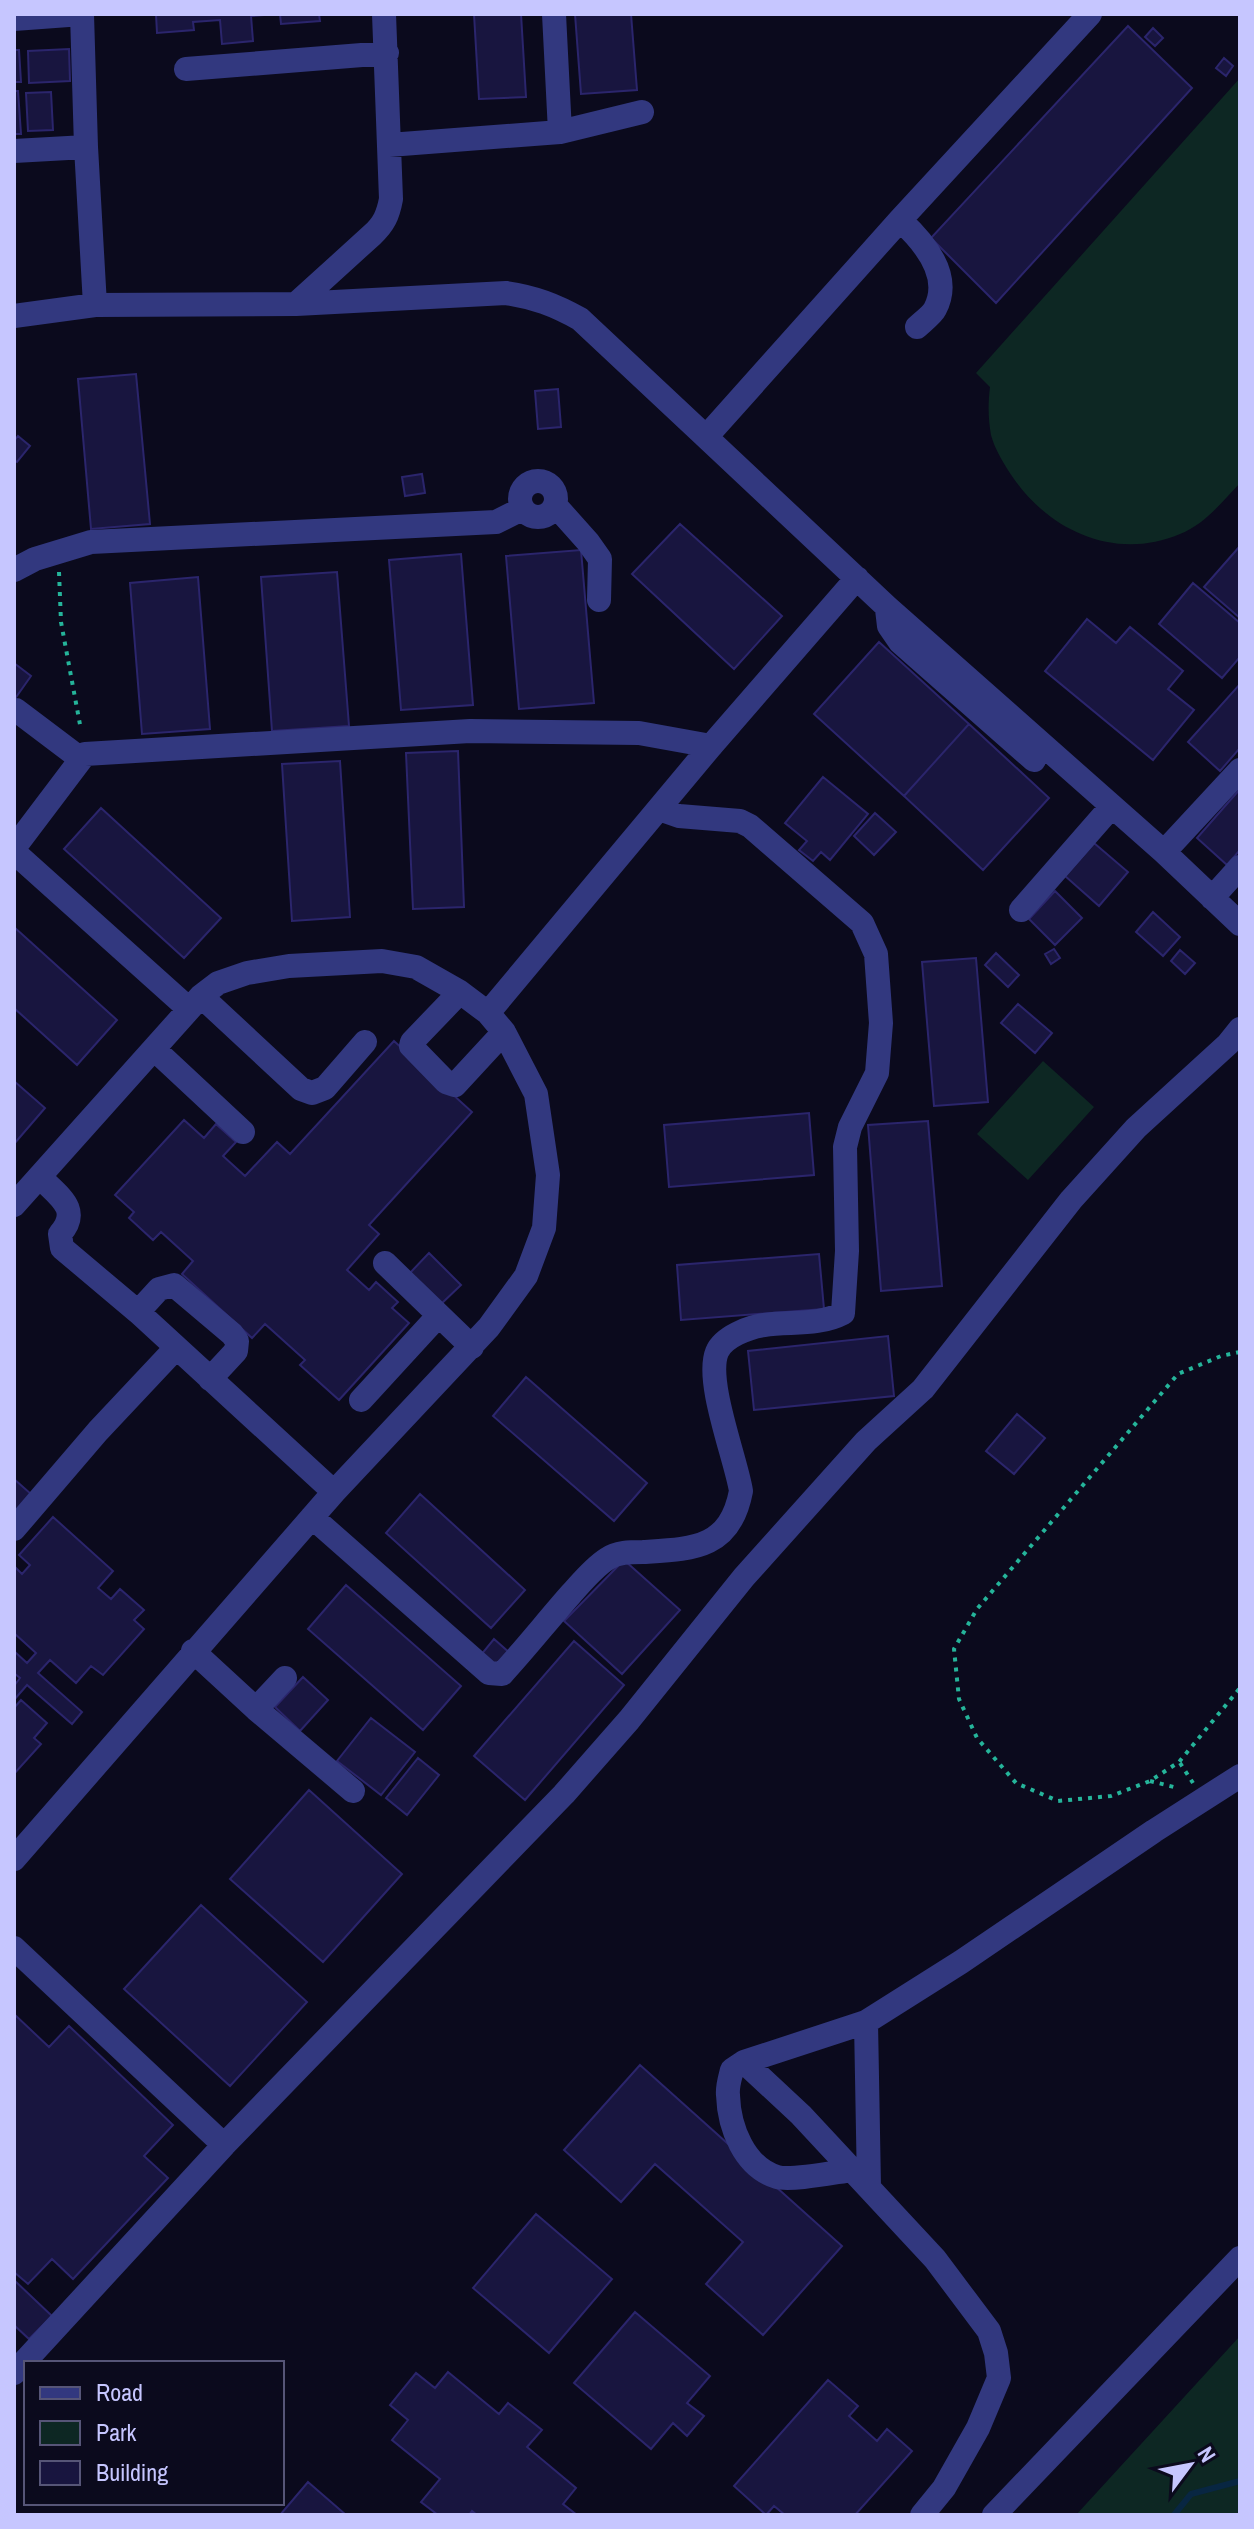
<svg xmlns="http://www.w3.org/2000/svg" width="1254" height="2529" font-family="'Archivo Narrow',sans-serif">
<rect width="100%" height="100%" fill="#0b0a1d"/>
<path fill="#0d2723" d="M1240 78V483C1221 503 1205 524 1180 534 1117 561 1051 532 1014 479 1005 466 995 450 991 435 988 418 988 403 990 387L976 373Z
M1043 1061 1094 1107 1028 1180 977 1134Z
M1240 2336V2515H1076Z"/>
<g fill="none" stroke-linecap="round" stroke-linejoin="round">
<path stroke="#082642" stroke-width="6" d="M1174 2515 1191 2494 1240 2481"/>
</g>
<path fill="#18153f" stroke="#2b256c" stroke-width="2" d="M156 14H278L251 16 253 41 222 44 220 20 193 22 194 30 157 33Z
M280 14H319L320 21 281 24Z
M474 14H521L526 97 479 99Z
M575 14H631L637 90 581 94Z
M1128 26 1192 88 996 303 931 238Z
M1153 28 1163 38 1155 46 1145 37Z
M69 49 70 81 29 83 28 51Z
M14 50H19L21 82H14Z
M1224 58 1233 66 1226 76 1216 68Z
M14 91H18L21 134H14Z
M51 92 53 130 28 131 26 93Z
M136 374 150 524 91 529 78 379Z
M558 389 561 427 538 429 535 391Z
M18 436 30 446 17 462 14 460V441Z
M422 474 425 493 405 496 402 477Z
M680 524 782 616 734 669 632 574Z
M1240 546V618L1204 587Z
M581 550 594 703 519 709 506 556Z
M461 554 473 705 401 710 389 560Z
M337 572 349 726 272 731 261 577Z
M198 577 210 729 142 734 130 583Z
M1193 583 1240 623V657L1222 678 1159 624Z
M1087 619 1116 643 1130 627 1183 671 1168 689 1194 710 1153 760 1045 671Z
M879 642 969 724 904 796 814 714Z
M14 663 31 676 14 700Z
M1240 684V748L1220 771 1188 742Z
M969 724 1049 798 983 870 904 796Z
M458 751 464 907 413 909 406 753Z
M340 761 350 917 292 921 282 764Z
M823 777 868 814 830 860 821 852 813 861 799 850 807 841 785 823Z
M1240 789V850L1227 865 1197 838Z
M101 808 221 918 184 958 64 849Z
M875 813 896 832 874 855 854 836Z
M1094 843 1128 872 1099 906 1065 876Z
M1055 891 1082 918 1055 945 1029 919Z
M1153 912 1180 937 1163 956 1136 932Z
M14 927 117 1020 77 1065 14 1008Z
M1054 949 1060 958 1051 964 1045 954Z
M1180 950 1195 963 1185 974 1171 961Z
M996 953 1019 975 1008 987 985 965Z
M976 958 988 1102 934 1106 922 962Z
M1018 1004 1052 1033 1035 1053 1001 1023Z
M394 1041 472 1112 369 1225 379 1234 347 1270 369 1290 376 1282 398 1302 392 1308 409 1323 339 1400 300 1365 305 1360 265 1324 252 1338 182 1274 193 1261 161 1232 153 1240 129 1218 134 1212 115 1195 184 1120 204 1138 216 1124 236 1142 223 1156 245 1176 277 1142 290 1154Z
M14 1081 45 1108 14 1144Z
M809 1113 814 1175 669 1187 664 1125Z
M928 1121 942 1286 881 1291 868 1125Z
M429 1253 461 1285 440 1305 409 1274Z
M819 1254 824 1309 681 1320 677 1265Z
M888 1336 894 1396 754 1410 748 1351Z
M526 1377 647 1483 614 1521 493 1416Z
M1017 1414 1045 1438 1014 1474 986 1451Z
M14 1479 31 1494 14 1513Z
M420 1494 525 1590 491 1628 386 1533Z
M53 1517 113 1571 98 1588 111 1599 120 1589 144 1610 134 1620 144 1629 103 1675 91 1666 76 1683 50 1660 38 1673 82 1712 72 1724 27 1685 14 1700V1686L20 1678 14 1673V1651L27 1663 36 1653 14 1633V1566L22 1574 30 1565 19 1555Z
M624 1560 680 1610 622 1674 564 1621Z
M346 1585 461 1686 423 1730 308 1629Z
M494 1639 511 1654 497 1670 480 1656Z
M574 1641 624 1685 525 1800 474 1756Z
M303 1677 328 1700 300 1731 275 1707Z
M21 1700 47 1723 34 1738 41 1744 14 1774V1708Z
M371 1718 415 1752 381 1795 337 1761Z
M418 1758 439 1775 407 1815 386 1798Z
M309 1790 402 1874 323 1962 230 1879Z
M201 1905 307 2002 230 2086 124 1989Z
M14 2014 49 2047 69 2026 173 2125 144 2156 168 2178 73 2279 52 2259 28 2284 14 2272Z
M640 2065 842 2246 763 2335 706 2284 743 2242 655 2164 621 2202 564 2150Z
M536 2214 612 2279 549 2353 473 2288Z
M14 2280 52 2316 29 2339 14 2325Z
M635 2312 710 2376 687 2403 704 2416 687 2436 673 2423 651 2449 574 2383Z
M448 2372 499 2414 508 2403 542 2430 527 2447 576 2488 563 2504 577 2515H477L472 2511 469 2515H438L421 2502 440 2479 392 2440 408 2420 390 2405 416 2373 435 2388Z
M828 2380 858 2406 849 2416 877 2441 887 2429 912 2451 855 2515H785L774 2506 766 2515 734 2486Z
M308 2482 346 2515H280Z"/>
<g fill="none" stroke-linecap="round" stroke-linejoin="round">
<path stroke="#25b49a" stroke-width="4" stroke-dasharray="4 6" stroke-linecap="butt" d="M59 572 61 622 81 730
M1240 1352 1221 1356 1178 1374 977 1609 954 1649 959 1699 977 1738 1016 1783 1058 1801 1111 1796 1150 1781 1179 1762 1240 1688
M1180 1763 1193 1783
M1150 1781 1178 1788"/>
<path stroke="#32387f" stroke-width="24" d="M554 14 560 132
M1090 14 900 220 706 437 887 607 1164 852 1240 924
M14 19 82 14 86 147
M186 69 387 53
M389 145 560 132 642 112
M14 151 86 147 95 305
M900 220C923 241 953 275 935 309 932 315 922 322 917 327
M296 304 372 235C384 224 388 215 391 199L384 14
M14 316 95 305 296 304 506 293C534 297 555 305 580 319L706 437
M520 499a18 18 0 1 1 36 0a18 18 0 1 1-36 0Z
M555 505 588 542 600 559 599 600
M14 570 35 559 91 542 496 522 522 509
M887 609 889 626 900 642 1034 760
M16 710 81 759
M14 848 85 754 470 731 639 733 711 746
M14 852 189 1009
M1164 852 1240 770
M1212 898 1240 867
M1021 910 1112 806
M460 992 412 1042 411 1046 446 1082 455 1085 504 1032
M201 996 301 1089 312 1093 325 1088 365 1042
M488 1013 711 746 857 578
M154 1049 243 1132
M40 1177C58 1196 82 1209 60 1234L62 1248 138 1312 334 1492
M14 1205 201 996 218 983 247 973 289 966 382 961 416 967 460 992 488 1013 504 1032 536 1094 548 1175 544 1228 526 1276 489 1327 334 1492 14 1859
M385 1263 472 1347
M138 1312 159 1289 174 1285 232 1334 237 1341 236 1351 210 1379
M361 1400 439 1315
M312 1517 489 1673 502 1674C526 1648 548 1620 571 1594 582 1582 593 1568 607 1559 617 1552 630 1552 643 1552 693 1549 730 1549 741 1491 736 1459 705 1381 717 1352 723 1337 749 1327 764 1325 791 1321 818 1326 843 1313L847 1251 845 1147 850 1127 877 1073 881 1023 876 954 862 923 750 826 740 821 679 816 659 809
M14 1529 98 1431 176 1348
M193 1651 256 1709 353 1791
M256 1709 285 1678
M14 1948 224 2145
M866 2022 869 2187
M744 2062 866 2022 961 1962 1154 1831 1240 1776
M852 2170C836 2172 791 2181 777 2177 744 2167 729 2127 728 2095 727 2087 730 2078 732 2070L744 2062 801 2115 935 2259 989 2331 996 2353 999 2378 978 2428 944 2488 922 2515
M14 2373 224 2145 564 1794 629 1720 744 1577 866 1441 923 1389 1071 1200 1136 1128 1228 1044 1240 1029
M994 2515 1240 2258"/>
</g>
<rect width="1254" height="2529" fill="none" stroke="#c6c6ff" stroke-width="32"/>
<rect x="24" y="2361" width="260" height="144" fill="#0b0a1d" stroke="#565577" stroke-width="2"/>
<rect x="40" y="2387" width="40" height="12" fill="#32387f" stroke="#565577" stroke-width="2"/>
<text x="96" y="2401" font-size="24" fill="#c6c6ff">Road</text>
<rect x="40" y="2421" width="40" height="24" fill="#0d2723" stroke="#565577" stroke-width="2"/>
<text x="96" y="2441" font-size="24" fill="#c6c6ff">Park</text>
<rect x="40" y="2461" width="40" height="24" fill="#18153f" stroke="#565577" stroke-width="2"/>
<text x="96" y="2481" font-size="24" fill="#c6c6ff">Building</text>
<g transform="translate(1190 2465) rotate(58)" stroke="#0b0a1d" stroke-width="6" paint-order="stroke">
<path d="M0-6L14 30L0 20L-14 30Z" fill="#c6c6ff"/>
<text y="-12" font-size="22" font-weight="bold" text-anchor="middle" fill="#c6c6ff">N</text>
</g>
</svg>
